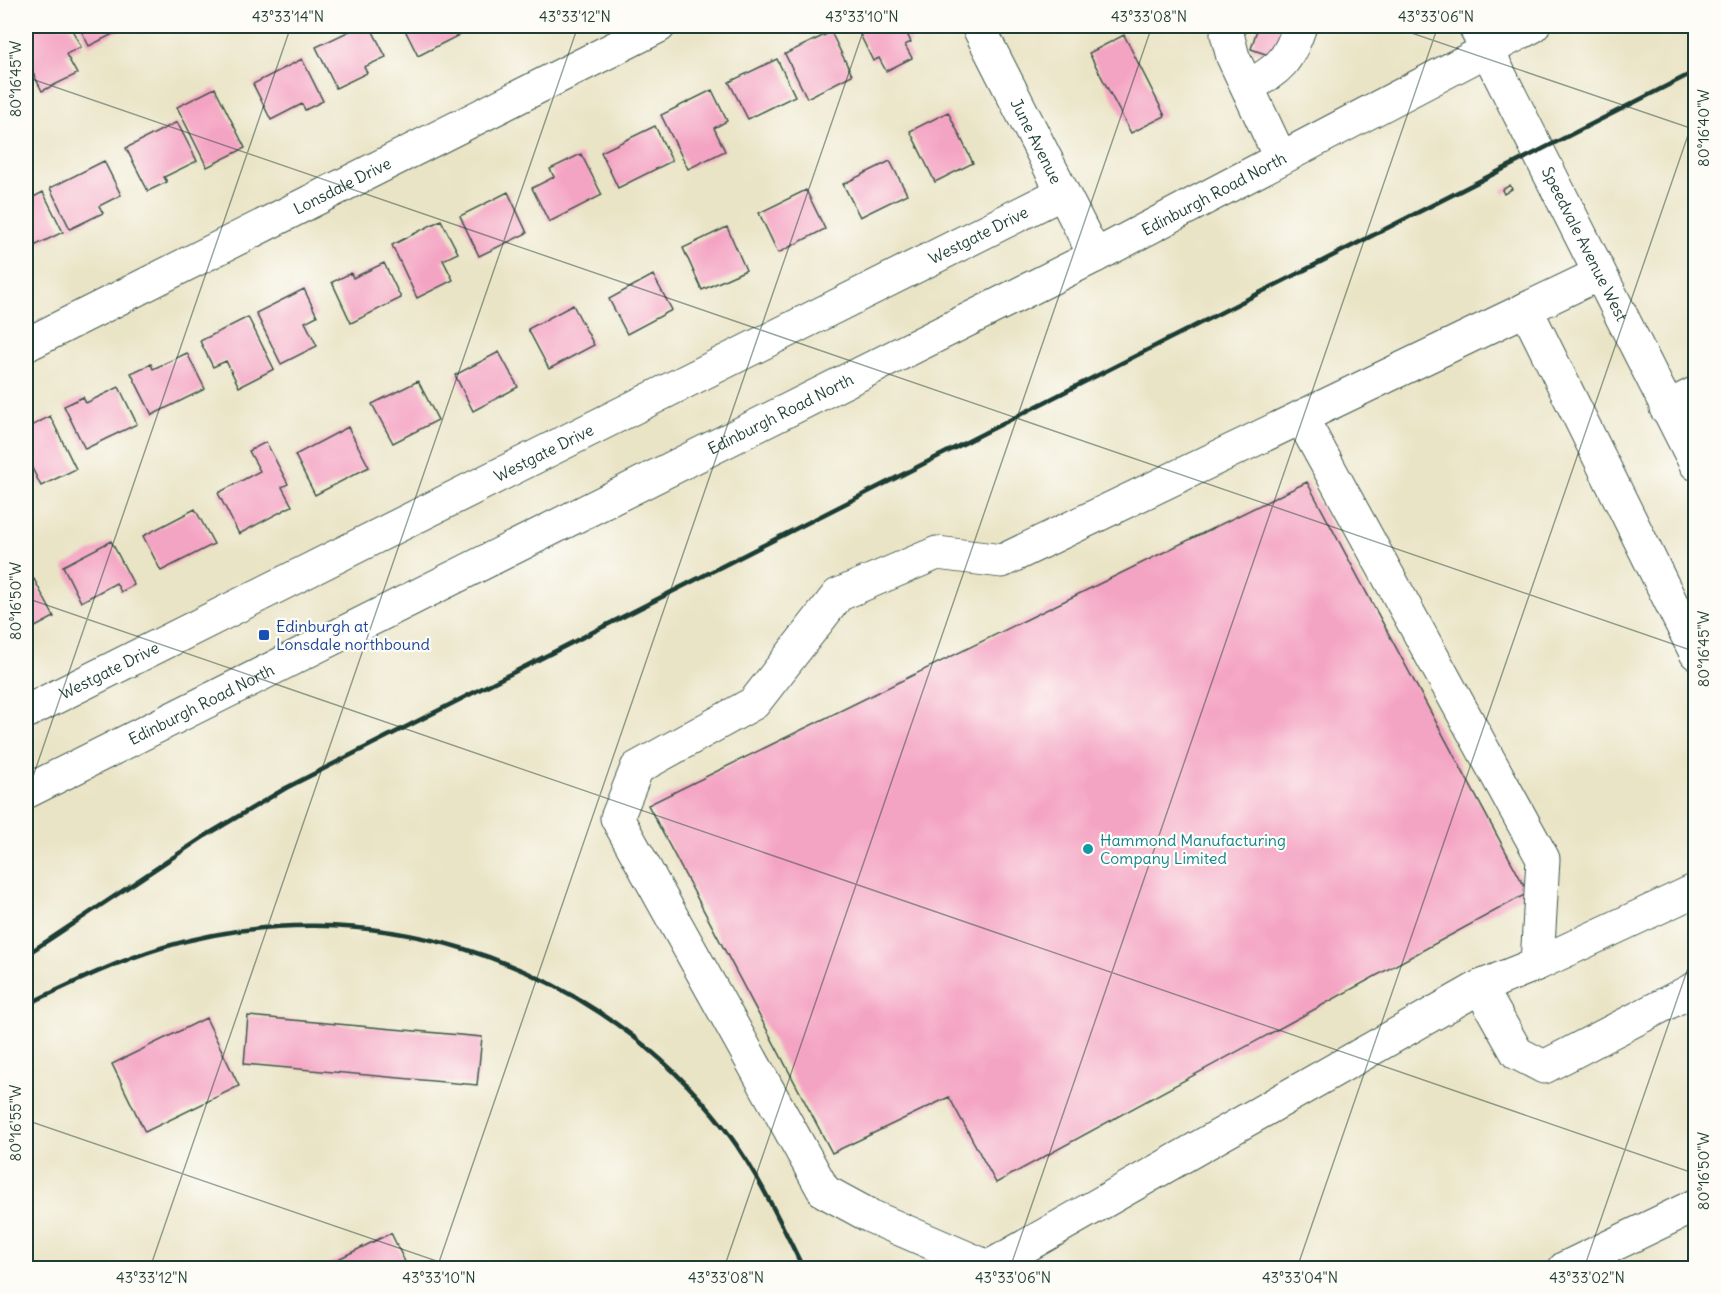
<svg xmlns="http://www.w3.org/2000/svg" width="1721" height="1294" font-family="Delius,sans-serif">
<rect width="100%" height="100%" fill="#fdfcf7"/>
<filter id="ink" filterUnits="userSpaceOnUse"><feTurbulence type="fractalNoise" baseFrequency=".0167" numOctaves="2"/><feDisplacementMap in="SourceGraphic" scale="12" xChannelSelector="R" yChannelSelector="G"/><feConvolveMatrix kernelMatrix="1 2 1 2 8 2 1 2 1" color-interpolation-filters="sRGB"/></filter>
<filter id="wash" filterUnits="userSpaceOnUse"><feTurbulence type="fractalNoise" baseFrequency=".008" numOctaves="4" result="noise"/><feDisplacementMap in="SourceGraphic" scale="24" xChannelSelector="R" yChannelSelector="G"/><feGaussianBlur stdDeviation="1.35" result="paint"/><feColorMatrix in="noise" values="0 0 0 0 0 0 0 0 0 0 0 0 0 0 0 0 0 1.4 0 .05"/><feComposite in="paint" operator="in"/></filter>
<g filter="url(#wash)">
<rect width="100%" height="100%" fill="#eae4c6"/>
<g id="blocks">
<path fill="#f4a4c3" d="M41 26H70L81 47 66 54 77 74 42 91 26 59V33Z
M79 26H129L89 46Z
M360 26H370L386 57 364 67 367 73 336 88 316 47Z
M403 26H459L463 33 418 56Z
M856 26H903L911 42 905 45 912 58 886 71 879 58 873 61Z
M1258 26H1288L1277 58 1251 49Z
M831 32 852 75 807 98 785 54Z
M1124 35 1165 116 1131 133 1089 53Z
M302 59 323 101 305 110 302 104 271 120 253 84Z
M777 59 795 96 748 119 729 82Z
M215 88 245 148 207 167 177 107Z
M712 90 727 121 714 128 725 151 688 169 661 115Z
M948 112 973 163 935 182 910 131Z
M177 122 197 161 164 177 167 182 148 191 126 148Z
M655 126 672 161 618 188 601 152Z
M581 154 602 195 549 222 532 188 554 177 550 169Z
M104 161 121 195 99 206 103 213 70 229 50 188Z
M890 161 907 194 860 217 843 184Z
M1510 185 1512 189 1504 194 1502 190Z
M806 190 825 229 778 253 759 213Z
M43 192 63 232 32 247 29 241 26 243V201Z
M508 192 527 233 479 256 460 216Z
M441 220 458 253 443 260 453 280 417 298 392 245Z
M727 227 746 270 702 290 683 248Z
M384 263 401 298 351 323 332 282 351 273 353 278Z
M653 275 672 310 627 334 609 299Z
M304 289 317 316 305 322 317 346 281 364 256 313Z
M573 305 594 345 549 369 528 329Z
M248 317 274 369 239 387 226 361 213 367 200 341Z
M499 352 518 387 473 411 455 375Z
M187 353 205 389 152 415 131 373 151 364 153 369Z
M418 381 438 420 393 443 372 404Z
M119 387 137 424 85 449 64 406 83 397 86 403Z
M50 416 76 469 41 486 29 462 26 464V429Z
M348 427 369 467 315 495 295 455Z
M266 442 288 484 282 487 292 506 239 534 218 493 260 471 249 451Z
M1307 482 1528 893 996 1183 949 1097 832 1153 648 805Z
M195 509 214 544 161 571 143 536Z
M111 541 134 585 121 592 116 583 81 602 63 566Z
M34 579 54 617 26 632V584Z
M248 1016 482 1037 477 1085 244 1064Z
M206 1018 239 1086 145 1132 112 1064Z
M391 1233 408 1268H320Z"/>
</g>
</g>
<g filter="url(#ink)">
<use href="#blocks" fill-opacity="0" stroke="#3d564a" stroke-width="1.5"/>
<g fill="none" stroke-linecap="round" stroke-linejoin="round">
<g stroke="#3d564a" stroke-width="35">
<g id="minor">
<path id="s1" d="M978 26 1095 256"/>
<path d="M1229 26 1227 34 1233 57 1280 157"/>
<path d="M1248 87C1280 68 1288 62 1300 26"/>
<path d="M1526 309 1696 653"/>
<path id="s2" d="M26 345 659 26"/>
<path d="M1666 408 1696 393"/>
<path id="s3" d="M26 712 1062 193"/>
<path d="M1537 964 1696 890"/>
<path d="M1480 987 1517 1053 1544 1067 1696 988"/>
<path d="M989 1267 1480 987 1537 964 1543 859 1301 417"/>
<path d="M990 1268 870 1216 824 1191 617 818 637 768 754 703 838 595 937 553 1002 561 1599 274"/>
<path d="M1565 1268 1696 1205"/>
</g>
</g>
<g stroke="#3d564a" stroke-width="35">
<g id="major">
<path id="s4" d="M1475 26 1696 464"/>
<path id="s5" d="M26 792 1095 256 1533 26"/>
</g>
</g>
<use href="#minor" stroke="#fff" stroke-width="33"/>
<use href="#major" stroke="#fff" stroke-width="33"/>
<path stroke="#1f3d34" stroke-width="4.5" d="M26 955 205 836 286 788 1696 71
M26 1005C70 984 117 961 164 947 362 888 582 955 713 1114 752 1160 777 1215 803 1268"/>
</g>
</g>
<path fill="none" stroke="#1f3d34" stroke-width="1.5" stroke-opacity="0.45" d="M1391 26 1696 130M26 77 1696 652M26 598 1696 1174M26 797 291 26M26 1120 457 1268M150 1268 578 26M437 1268 865 26M724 1268 1152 26M1010 1268 1438 26M1297 1268 1696 112M1584 1268 1696 945"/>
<rect fill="#1a4fb4" stroke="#fdfcf7" stroke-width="2" x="258" y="629" width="12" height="12" rx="3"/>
<circle fill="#0f9aa8" stroke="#fdfcf7" stroke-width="2" cx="1088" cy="849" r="6"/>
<g text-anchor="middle" stroke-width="4.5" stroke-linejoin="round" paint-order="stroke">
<g font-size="16" fill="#1f3d34" stroke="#fdfcf7">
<text dy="6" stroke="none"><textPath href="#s1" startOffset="129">June Avenue</textPath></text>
<text dy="6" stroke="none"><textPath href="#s2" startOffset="354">Lonsdale Drive</textPath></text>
<text dy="6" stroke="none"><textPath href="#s5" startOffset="1330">Edinburgh Road North</textPath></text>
<text dy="6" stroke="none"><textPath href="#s3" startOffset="1065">Westgate Drive</textPath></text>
<text dy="6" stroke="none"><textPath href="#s4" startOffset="244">Speedvale Avenue West</textPath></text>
<text dy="6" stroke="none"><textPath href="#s5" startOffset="844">Edinburgh Road North</textPath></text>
<text dy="6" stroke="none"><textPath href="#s3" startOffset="579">Westgate Drive</textPath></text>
<text dy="6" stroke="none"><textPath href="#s3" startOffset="93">Westgate Drive</textPath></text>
<text dy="6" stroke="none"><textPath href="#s5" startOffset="196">Edinburgh Road North</textPath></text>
</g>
<g font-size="16" fill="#164399" stroke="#fdfcf7" text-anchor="start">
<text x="276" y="632">Edinburgh at<tspan x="276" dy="18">Lonsdale northbound</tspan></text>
</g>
<g font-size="16" fill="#0d838f" stroke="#fdfcf7" text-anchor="start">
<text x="1100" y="846">Hammond Manufacturing<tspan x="1100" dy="18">Company Limited</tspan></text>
</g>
</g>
<rect width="1721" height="1294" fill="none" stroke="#fdfcf7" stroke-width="66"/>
<rect x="33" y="33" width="1655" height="1228" fill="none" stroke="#1f3d34" stroke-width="2"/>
<g font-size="15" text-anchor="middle" fill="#1f3d34">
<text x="288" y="22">43°33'14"N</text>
<text x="575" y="22">43°33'12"N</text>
<text x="862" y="22">43°33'10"N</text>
<text x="1149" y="22">43°33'08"N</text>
<text x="1436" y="22">43°33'06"N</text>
<text transform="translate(16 79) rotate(-90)" y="5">80°16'45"W</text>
<text transform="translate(1704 128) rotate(-90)" y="5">80°16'40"W</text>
<text transform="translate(16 601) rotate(-90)" y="5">80°16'50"W</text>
<text transform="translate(1704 649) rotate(-90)" y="5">80°16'45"W</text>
<text transform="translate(16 1123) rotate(-90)" y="5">80°16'55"W</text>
<text transform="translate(1704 1171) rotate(-90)" y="5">80°16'50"W</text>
<text x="152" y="1283">43°33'12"N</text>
<text x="439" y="1283">43°33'10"N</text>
<text x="726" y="1283">43°33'08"N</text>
<text x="1013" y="1283">43°33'06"N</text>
<text x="1300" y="1283">43°33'04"N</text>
<text x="1587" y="1283">43°33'02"N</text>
</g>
</svg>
